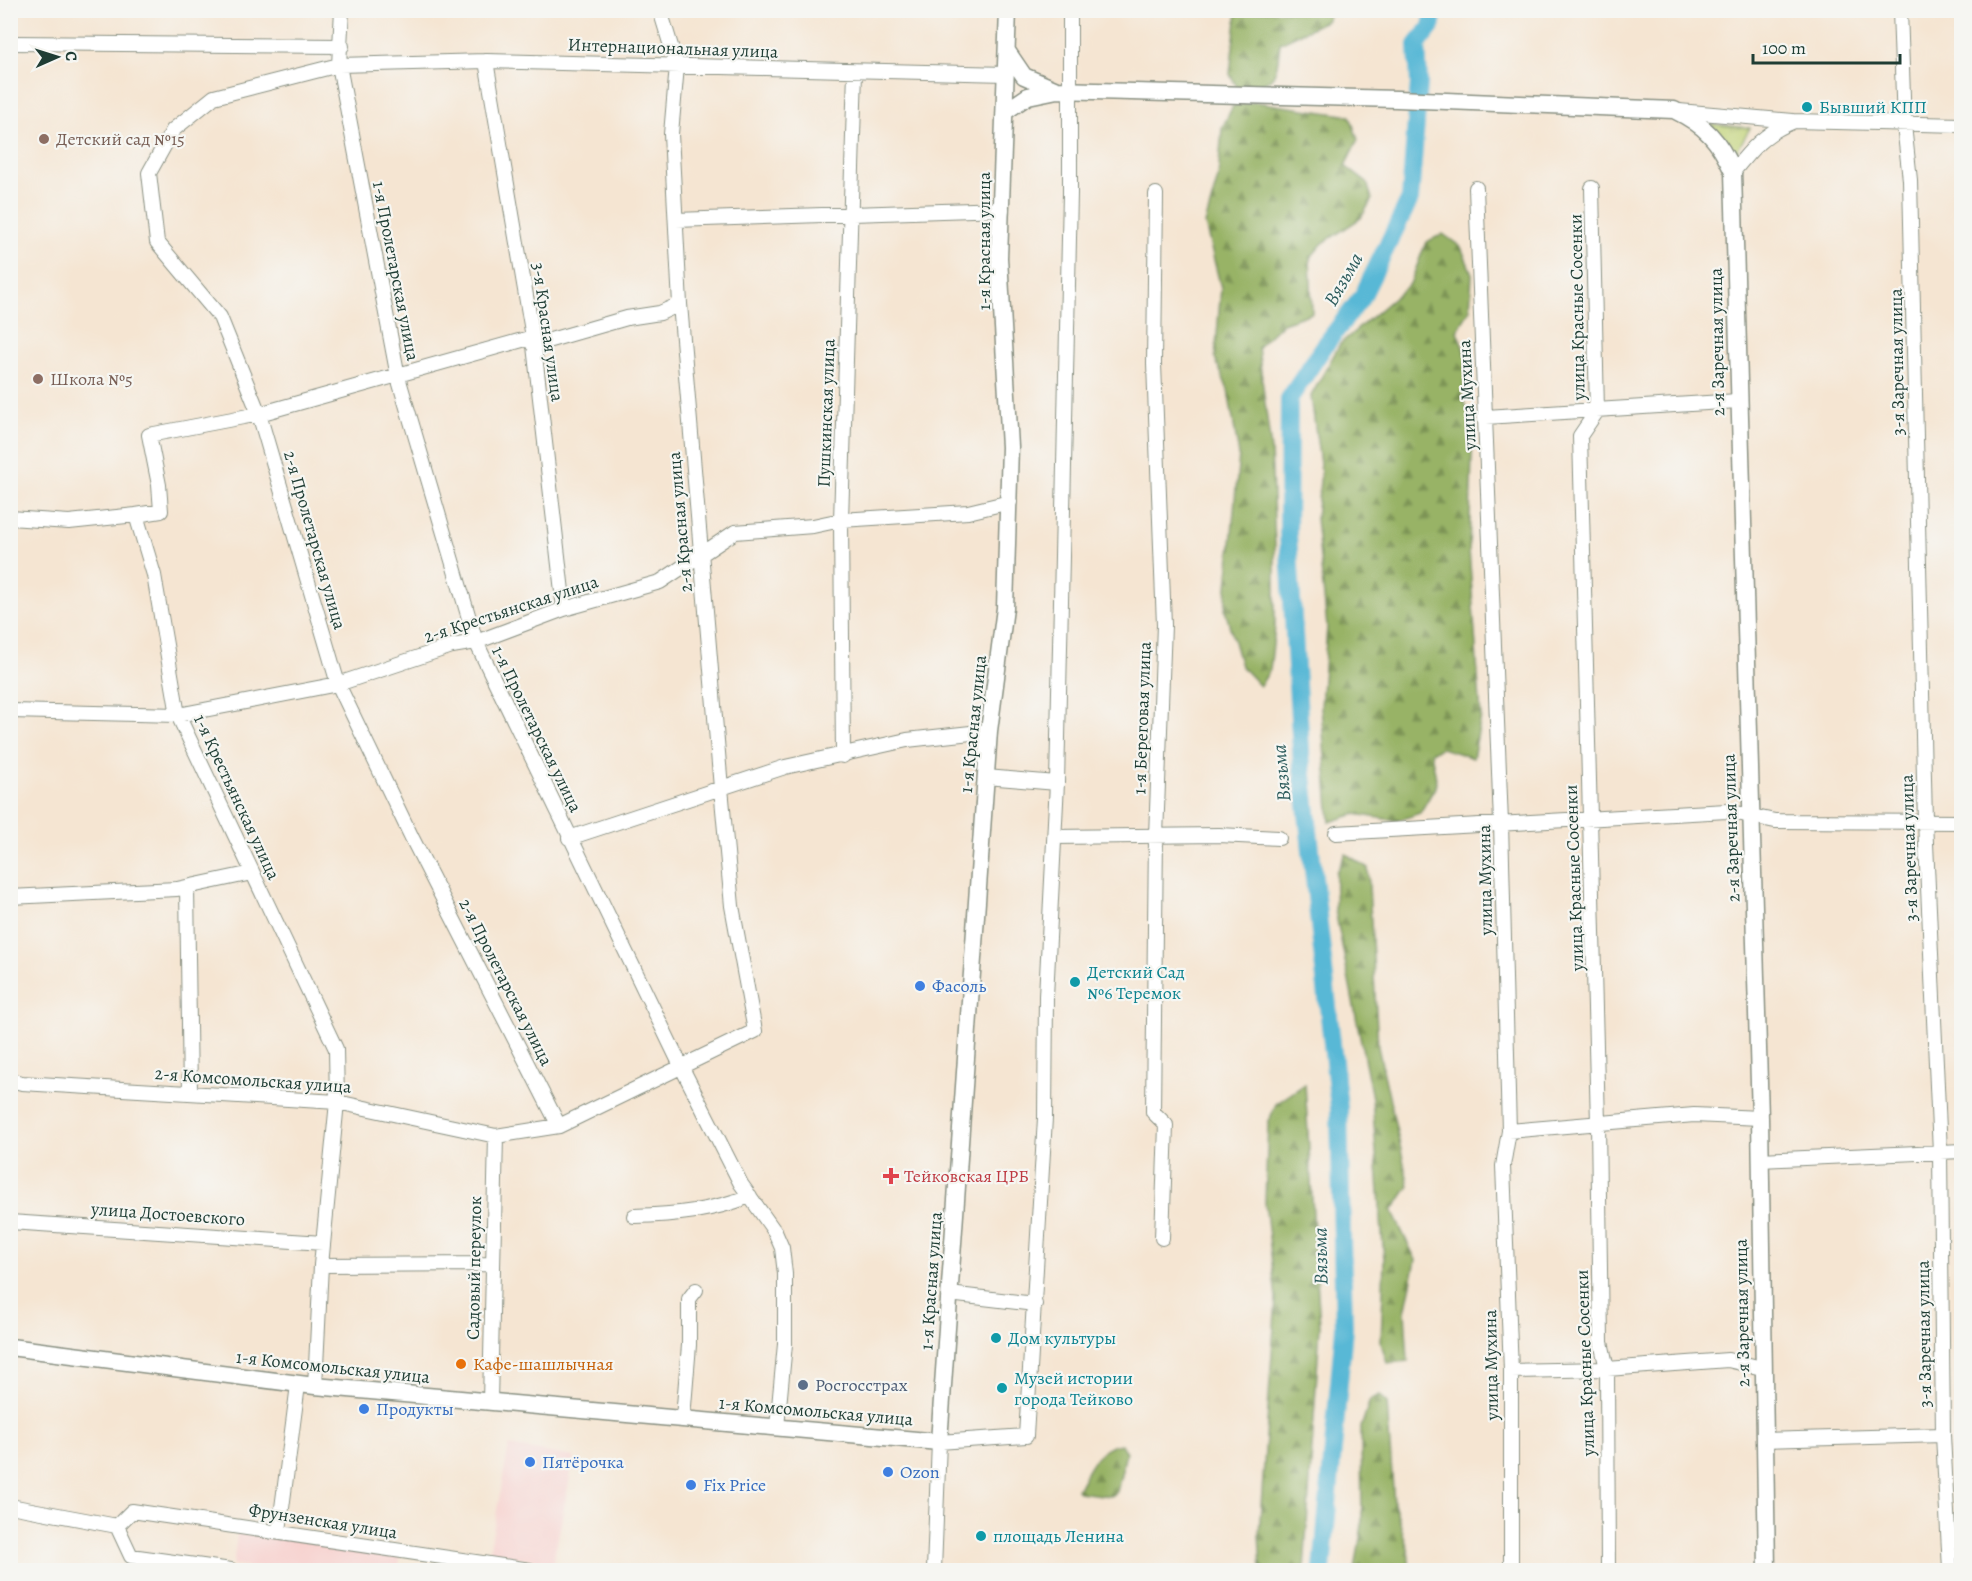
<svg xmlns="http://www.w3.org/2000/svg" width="1972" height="1581" font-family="Alegreya,serif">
<defs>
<pattern id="grass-tufts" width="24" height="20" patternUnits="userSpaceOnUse" patternTransform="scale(1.5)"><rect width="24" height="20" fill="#c0d174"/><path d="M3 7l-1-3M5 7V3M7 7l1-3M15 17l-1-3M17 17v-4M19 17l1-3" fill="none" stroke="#a5b465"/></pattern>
<pattern id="forest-firs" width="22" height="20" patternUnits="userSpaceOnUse" patternTransform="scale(1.5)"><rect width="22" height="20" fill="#98b366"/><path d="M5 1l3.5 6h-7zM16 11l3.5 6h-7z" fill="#7b9355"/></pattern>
</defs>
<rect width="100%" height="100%" fill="#f6f6f2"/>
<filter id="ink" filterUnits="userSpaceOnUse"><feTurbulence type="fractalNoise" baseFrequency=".0167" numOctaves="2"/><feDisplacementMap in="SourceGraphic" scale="12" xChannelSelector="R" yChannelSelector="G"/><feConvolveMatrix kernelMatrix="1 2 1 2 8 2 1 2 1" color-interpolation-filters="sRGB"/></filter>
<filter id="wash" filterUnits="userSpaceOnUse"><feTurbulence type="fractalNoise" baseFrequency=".008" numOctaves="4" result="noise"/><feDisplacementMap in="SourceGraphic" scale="24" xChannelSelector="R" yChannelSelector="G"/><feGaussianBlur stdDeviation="1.35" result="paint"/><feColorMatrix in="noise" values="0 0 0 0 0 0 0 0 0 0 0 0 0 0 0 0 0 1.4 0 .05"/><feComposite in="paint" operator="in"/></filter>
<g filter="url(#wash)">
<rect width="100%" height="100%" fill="#f5e5d2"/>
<path fill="#f7d0cd" d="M509 1446 574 1457 553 1563 489 1553Z
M238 1529 401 1554 398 1570H267L233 1565Z"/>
<path fill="url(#grass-tufts)" stroke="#708754" stroke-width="1.5" d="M1710 124 1750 128 1735 154Z"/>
<path fill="url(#forest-firs)" stroke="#5c784d" stroke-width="1.5" d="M1237 11H1331L1326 21 1280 43C1276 80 1276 82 1239 91L1230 74Z
M1256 102 1350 116 1358 140 1345 166 1367 183 1372 199 1361 218 1323 243 1310 258 1312 313 1283 323 1258 347 1271 450 1275 545V627L1270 670 1260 686 1241 666 1225 610 1239 455 1228 390 1215 358 1221 288 1205 224 1218 178 1222 128 1233 106Z
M1443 234 1461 247 1472 274 1470 310 1457 331 1467 358 1462 398 1473 424 1469 550 1481 717 1473 758 1442 748 1431 752 1437 784 1420 813 1397 821 1355 814 1330 822 1321 707 1327 627 1316 518 1321 472 1311 396 1340 344 1410 284 1426 242Z
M1346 854 1368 868 1378 1047 1409 1186 1392 1211 1416 1260 1405 1312 1408 1361 1387 1363 1381 1343 1384 1260 1372 1098 1335 910 1336 872Z
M1305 1084 1320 1326 1304 1570H1261L1259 1533 1276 1299 1265 1202 1268 1123 1276 1104Z
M1380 1395 1387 1403 1394 1504 1408 1549 1410 1570H1355L1362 1525 1361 1427 1370 1400Z
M1121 1444 1126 1453 1117 1492 1110 1496 1079 1492 1077 1490C1089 1469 1094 1448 1121 1444Z"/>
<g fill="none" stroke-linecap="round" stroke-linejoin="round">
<path stroke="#58b8d6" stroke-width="18" d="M1322 1570 1344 1328 1339 1108 1302 767 1288 534 1289 399 1325 345 1362 297 1410 199 1419 83 1417 45 1431 27 1434 10"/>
</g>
</g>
<g filter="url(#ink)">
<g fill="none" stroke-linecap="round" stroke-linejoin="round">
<g stroke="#8a9183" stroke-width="16">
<path id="minor" d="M342 10 339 65 398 377 476 642 682 1068 741 1184 775 1232 782 1248 785 1274V1344L777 1427
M1900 10 1904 125 1910 180 1925 821 1940 1152 1943 1435 1950 1570
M10 43 342 46
M486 61 533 337 564 609
M1679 111 1793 121 1962 125
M1733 172C1751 149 1765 133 1792 122
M1476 188 1501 823 1509 1131 1503 1166 1511 1371V1570
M1592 188 1597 411 1580 436 1598 1123 1601 1342 1607 1369 1608 1570
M1156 194 1154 364 1164 625 1156 836 1153 1112 1166 1125 1162 1238
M676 220 1002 209
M533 345 627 318 660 313 680 304
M1486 417 1738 401
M136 515 161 511 159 485 149 435 259 414 533 337
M10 518 69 522 136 515 154 575 178 715 336 1049 337 1102 321 1265 315 1386
M10 711 178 715 338 684 452 646 476 642 564 609 660 582 735 532 813 526 841 520 968 512 1010 502
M843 756 841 520 855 72
M986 777 1057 783
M1336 833 1727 811 1775 821 1962 822
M1055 837 1219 835 1279 838
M569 838 785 767 907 740 989 731
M187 887 190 1093
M10 897 177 889 252 873
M10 1080 22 1083 337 1102 496 1136 559 1126 755 1031 732 906 721 788 680 304 671 134 677 66 660 10
M559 1126 413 840 338 684 259 414 220 317 157 242 149 173 173 130 214 97 339 65 486 61 1006 74
M1509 1131 1694 1115 1760 1118
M1760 1160 1962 1151
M634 1216C675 1215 712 1211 750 1196
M10 1222 323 1243
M321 1265 491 1264
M949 1294 1035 1304
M1511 1371 1607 1369 1728 1360 1762 1368
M490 1402 496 1136
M683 1418 689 1345V1299L696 1290
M1764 1440 1943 1435
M10 1506 117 1526 131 1556 231 1570
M117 1526 132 1511 530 1570
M279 1531 298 1385
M934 1570 939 1442 1026 1436 1045 1118 1046 996 1057 783 1070 193V10"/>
</g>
<g stroke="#8a9183" stroke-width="19">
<path id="major" d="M1007 51 1024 76 1057 90 1397 99 1674 110C1705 125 1719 140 1733 172L1760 1118 1767 1570
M1006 111 1028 96 1057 90
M10 1347 315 1386 939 1442 989 731 1005 608 1010 447 999 258 1008 10"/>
</g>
<use href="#minor" stroke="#fff" stroke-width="14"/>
<use href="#major" stroke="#fff" stroke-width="16"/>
</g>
</g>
<g fill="#0f9aa8" stroke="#f6f6f2" stroke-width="2">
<circle cx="1807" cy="107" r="6"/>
<circle cx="1075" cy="982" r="6"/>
<circle cx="996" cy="1338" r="6"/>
<circle cx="1002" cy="1388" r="6"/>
<circle cx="981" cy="1536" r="6"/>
</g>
<g fill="#8d6e63" stroke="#f6f6f2" stroke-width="2">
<circle cx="44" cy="139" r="6"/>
<circle cx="38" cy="379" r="6"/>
</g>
<g fill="#3f7fe0" stroke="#f6f6f2" stroke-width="2">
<circle cx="920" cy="986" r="6"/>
<circle cx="364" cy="1409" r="6"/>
<circle cx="530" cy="1462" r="6"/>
<circle cx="888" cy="1472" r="6"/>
<circle cx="691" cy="1485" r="6"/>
</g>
<path fill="#e0444e" stroke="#f6f6f2" stroke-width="2" d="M888 1167h6v6h6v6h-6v6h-6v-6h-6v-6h6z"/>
<circle fill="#e8710a" stroke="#f6f6f2" stroke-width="2" cx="461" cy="1364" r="6"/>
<circle fill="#5c6f8a" stroke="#f6f6f2" stroke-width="2" cx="803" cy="1385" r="6"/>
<g text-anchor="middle" stroke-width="4.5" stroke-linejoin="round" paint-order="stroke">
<g font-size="18" fill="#1f3d34" stroke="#f6f6f2">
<text transform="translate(673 48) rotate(2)" y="6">Интернациональная улица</text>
<text transform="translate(984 241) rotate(-90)" y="6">1-я Красная улица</text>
<text transform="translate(396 271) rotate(79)" y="6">1-я Пролетарская улица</text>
<text transform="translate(1577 307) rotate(-91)" y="6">улица Красные Сосенки</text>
<text transform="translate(548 332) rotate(82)" y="6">3-я Красная улица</text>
<text transform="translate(1717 342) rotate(-91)" y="6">2-я Заречная улица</text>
<text transform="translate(1897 362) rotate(-91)" y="6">3-я Заречная улица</text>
<text transform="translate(1467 395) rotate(-93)" y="6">улица Мухина</text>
<text transform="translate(826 413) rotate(-88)" y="6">Пушкинская улица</text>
<text transform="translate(680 522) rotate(-95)" y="6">2-я Красная улица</text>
<text transform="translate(315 540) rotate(74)" y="6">2-я Пролетарская улица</text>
<text transform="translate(511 609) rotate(-18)" y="6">2-я Крестьянская улица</text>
<text transform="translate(1142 718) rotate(-88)" y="6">1-я Береговая улица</text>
<text transform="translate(973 724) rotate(-84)" y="6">1-я Красная улица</text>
<text transform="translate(537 729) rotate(64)" y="6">1-я Пролетарская улица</text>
<text transform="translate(237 797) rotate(65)" y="6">1-я Крестьянская улица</text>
<text transform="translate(1731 828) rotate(-92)" y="6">2-я Заречная улица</text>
<text transform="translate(1909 848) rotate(-92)" y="6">3-я Заречная улица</text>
<text transform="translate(1574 878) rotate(-92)" y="6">улица Красные Сосенки</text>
<text transform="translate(1485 880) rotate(-91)" y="6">улица Мухина</text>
<text transform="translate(506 982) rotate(63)" y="6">2-я Пролетарская улица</text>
<text transform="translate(253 1080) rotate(4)" y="6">2-я Комсомольская улица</text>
<text transform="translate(168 1214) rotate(4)" y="6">улица Достоевского</text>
<text transform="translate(474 1268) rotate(-89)" y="6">Садовый переулок</text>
<text transform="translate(931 1281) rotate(-86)" y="6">1-я Красная улица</text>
<text transform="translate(1742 1313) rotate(-91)" y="6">2-я Заречная улица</text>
<text transform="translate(1924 1334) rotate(-91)" y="6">3-я Заречная улица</text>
<text transform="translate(1585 1363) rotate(-92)" y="6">улица Красные Сосенки</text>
<text transform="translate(1491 1365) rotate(-91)" y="6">улица Мухина</text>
<text transform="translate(333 1367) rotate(6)" y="6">1-я Комсомольская улица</text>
<text transform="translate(816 1411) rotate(5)" y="6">1-я Комсомольская улица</text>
<text transform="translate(323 1521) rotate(9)" y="6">Фрунзенская улица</text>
</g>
<g font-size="18" fill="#0d838f" stroke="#f6f6f2" text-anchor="start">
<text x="1819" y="113">Бывший КПП</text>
<text x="1087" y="978">Детский Сад<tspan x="1087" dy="21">№6 Теремок</tspan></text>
<text x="1008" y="1344">Дом культуры</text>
<text x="1014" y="1384">Музей истории<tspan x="1014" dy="21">города Тейково</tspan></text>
<text x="993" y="1542">площадь Ленина</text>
</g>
<g font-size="18" fill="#785e54" stroke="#f6f6f2" text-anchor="start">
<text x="56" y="145">Детский сад №15</text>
<text x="50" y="385">Школа №5</text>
</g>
<g font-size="18" fill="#366cbe" stroke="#f6f6f2" text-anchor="start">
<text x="932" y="992">Фасоль</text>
<text x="376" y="1415">Продукты</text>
<text x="542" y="1468">Пятёрочка</text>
<text x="900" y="1478">Ozon</text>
<text x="703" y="1491">Fix Price</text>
</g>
<g font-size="18" fill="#be3a42" stroke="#f6f6f2" text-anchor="start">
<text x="904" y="1182">Тейковская ЦРБ</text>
</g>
<g font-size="18" fill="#c56008" stroke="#f6f6f2" text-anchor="start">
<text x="473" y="1370">Кафе-шашлычная</text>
</g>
<g font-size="18" fill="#4e5e75" stroke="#f6f6f2" text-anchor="start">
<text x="815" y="1391">Росгосстрах</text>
</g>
<g font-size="20" font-style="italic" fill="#2d5c5c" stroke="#f6f6f2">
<text transform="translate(1343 279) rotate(-60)" y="7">Вязьма</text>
<text transform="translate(1281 773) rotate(-95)" y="7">Вязьма</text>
<text transform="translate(1320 1256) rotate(-91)" y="7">Вязьма</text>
</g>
</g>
<rect width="1972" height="1581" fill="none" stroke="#f6f6f2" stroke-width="36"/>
<g transform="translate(57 57) rotate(87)" stroke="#f6f6f2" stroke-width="4.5" paint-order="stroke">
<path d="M0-4.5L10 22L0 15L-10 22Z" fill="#1f3d34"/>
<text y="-9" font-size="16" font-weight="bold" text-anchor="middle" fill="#1f3d34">С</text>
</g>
<path d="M1753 54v9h147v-9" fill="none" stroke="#1f3d34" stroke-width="3"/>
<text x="1762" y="54" font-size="18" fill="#1f3d34" stroke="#f6f6f2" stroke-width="4.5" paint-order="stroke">100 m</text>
</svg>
